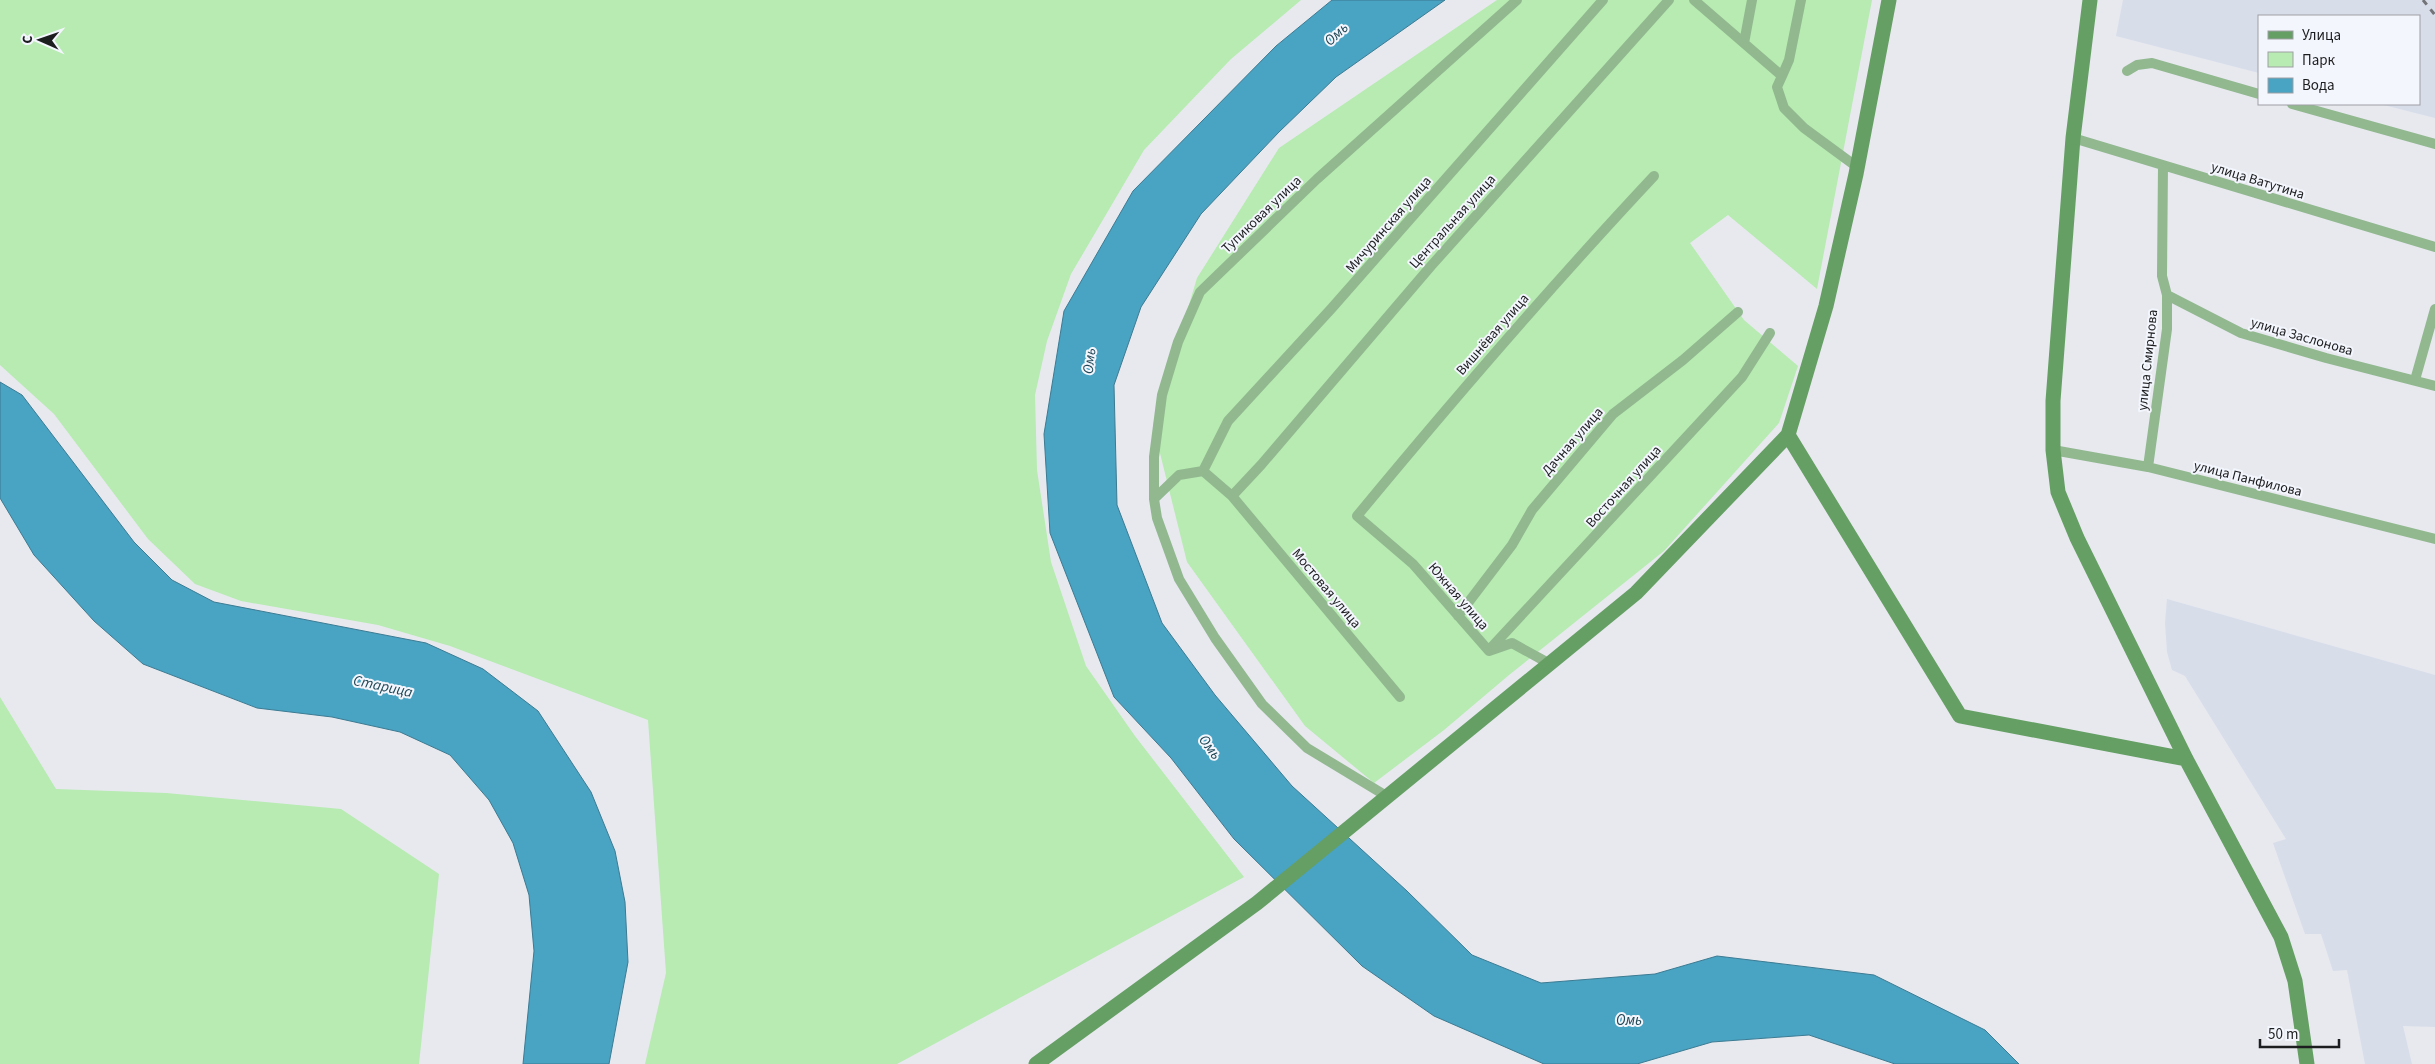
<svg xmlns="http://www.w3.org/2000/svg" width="2435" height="1064" font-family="'Source Sans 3',sans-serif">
<rect width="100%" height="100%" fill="#e7e9ef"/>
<path fill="#d8ddea" d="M2123 0H2435V118L2380 104H2419V16H2259V73L2116 36Z
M2167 599 2435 675V1027L2403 1026 2412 1064H2365L2347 970 2333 971 2321 934H2305L2273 843 2286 839 2185 676 2172 670 2167 652 2165 623Z"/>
<path fill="#b7ebb1" d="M0 0H1301L1231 59 1144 150 1071 274 1047 341 1035 395 1037 470 1051 562 1086 666 1135 736 1244 877 897 1064H645L666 973 648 720 450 646 378 625 241 601 195 584 148 539 54 414 0 365Z
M1497 0H1872L1817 289 1728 215 1690 243 1744 320 1798 366 1779 423 1664 551 1509 675 1444 730 1374 783 1305 726 1187 562 1153 425 1197 278 1279 148Z
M0 697 56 789 166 793 341 809 439 874 419 1064H0Z"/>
<path fill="#49a3c3" stroke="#3c7b92" d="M1332 0H1445L1336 77 1279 132 1201 214 1141 307 1114 385 1117 505 1162 623 1215 695 1292 786 1407 891 1472 955 1541 983 1655 974 1717 956 1874 975 1985 1030 2019 1064H1895L1809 1035 1712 1042 1637 1064H1544L1434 1016 1362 966 1234 839 1171 758 1114 697 1050 533 1044 434 1064 311 1133 191 1276 46Z
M0 382 22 395 134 542 172 580 214 602 426 643 483 669 538 711 591 792 615 851 625 902 628 962 609 1064H523L534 951 529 895 513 843 489 800 450 755 400 732 332 717 257 708 143 664 94 621 34 555 0 498Z"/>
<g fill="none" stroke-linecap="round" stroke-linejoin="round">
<path stroke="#92b890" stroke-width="10" d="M1694 0 1782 76 1777 87 1784 108 1804 128 1857 167
M1744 43 1752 0
M2127 71 2137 65 2152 63 2259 94
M1782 76 1789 60 1801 0
M2292 104 2435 144
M2073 138 2435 247
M2167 295 2241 333 2326 358 2435 386
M2415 380 2435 309
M2053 450 2148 467 2435 539
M2148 467 2167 329V295L2162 276 2163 165
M1203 471 1228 421 1331 309 1603 0
M1232 496 1400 697
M1154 499 1179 475 1203 471 1232 496 1261 465 1431 266 1669 0
M1458 616 1512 545 1532 510 1613 414 1683 360 1738 312
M1489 650 1742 377 1770 333
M1550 664 1512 643 1489 651 1413 564 1357 516C1453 400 1551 286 1654 176
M1388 797 1307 748 1262 704 1215 638 1179 579 1157 518 1154 499V457L1162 395 1178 342 1200 292 1317 179 1517 0"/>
<path stroke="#659f64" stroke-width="15" d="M2090 0 2073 138 2053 401V450L2058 492 2077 538 2186 759 2281 937 2295 981 2307 1064
M1788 435 1960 716 2186 759
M1036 1064 1257 903 1636 593 1788 435 1826 306 1856 174 1889 0"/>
<path stroke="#727477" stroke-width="3" stroke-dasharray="6 6" stroke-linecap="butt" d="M2423 0 2435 15"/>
</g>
<g text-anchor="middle" stroke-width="4" stroke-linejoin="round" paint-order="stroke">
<g font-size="14" fill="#1c1d1f" stroke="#f4f6fd">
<text transform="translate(2258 180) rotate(17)" y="5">улица Ватутина</text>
<text transform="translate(1261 214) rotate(-44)" y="5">Тупиковая улица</text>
<text transform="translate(1452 221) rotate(-48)" y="5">Центральная улица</text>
<text transform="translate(1388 224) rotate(-49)" y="5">Мичуринская улица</text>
<text transform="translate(1492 334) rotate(-49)" y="5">Вишнёвая улица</text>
<text transform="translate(2302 336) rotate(16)" y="5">улица Заслонова</text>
<text transform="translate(2147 360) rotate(-84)" y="5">улица Смирнова</text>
<text transform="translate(1572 441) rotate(-49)" y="5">Дачная улица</text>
<text transform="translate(2248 478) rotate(14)" y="5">улица Панфилова</text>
<text transform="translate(1623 486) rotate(-48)" y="5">Восточная улица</text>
<text transform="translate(1327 588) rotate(50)" y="5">Мостовая улица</text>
<text transform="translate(1459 596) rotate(49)" y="5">Южная улица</text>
</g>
<g font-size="15" font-style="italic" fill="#1f4755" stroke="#f4f6fd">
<text transform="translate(1336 34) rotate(-42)" y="5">Омь</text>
<text transform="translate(1089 361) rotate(-83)" y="5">Омь</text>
<text transform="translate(383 686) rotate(12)" y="5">Старица</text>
<text transform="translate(1210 747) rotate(53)" y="5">Омь</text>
<text x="1629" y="1025">Омь</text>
</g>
</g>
<rect x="2258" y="15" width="162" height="90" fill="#f4f6fd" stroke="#9e9fa4"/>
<rect x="2268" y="31" width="25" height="8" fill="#659f64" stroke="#9e9fa4"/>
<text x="2302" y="40" font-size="15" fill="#1c1d1f">Улица</text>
<rect x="2268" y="52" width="25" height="15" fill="#b7ebb1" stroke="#9e9fa4"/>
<text x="2302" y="65" font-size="15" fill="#1c1d1f">Парк</text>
<rect x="2268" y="78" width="25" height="15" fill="#49a3c3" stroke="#9e9fa4"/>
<text x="2302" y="90" font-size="15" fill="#1c1d1f">Вода</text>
<g transform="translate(40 40) rotate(272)" stroke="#f4f6fd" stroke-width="4" paint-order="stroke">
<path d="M0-4L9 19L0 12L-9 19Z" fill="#1c1d1f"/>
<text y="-8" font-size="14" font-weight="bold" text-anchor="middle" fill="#1c1d1f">С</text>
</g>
<path d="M2260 1039v8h79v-8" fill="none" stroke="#1c1d1f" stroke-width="2.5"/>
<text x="2268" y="1039" font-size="15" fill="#1c1d1f" stroke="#f4f6fd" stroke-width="4" paint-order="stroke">50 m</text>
</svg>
